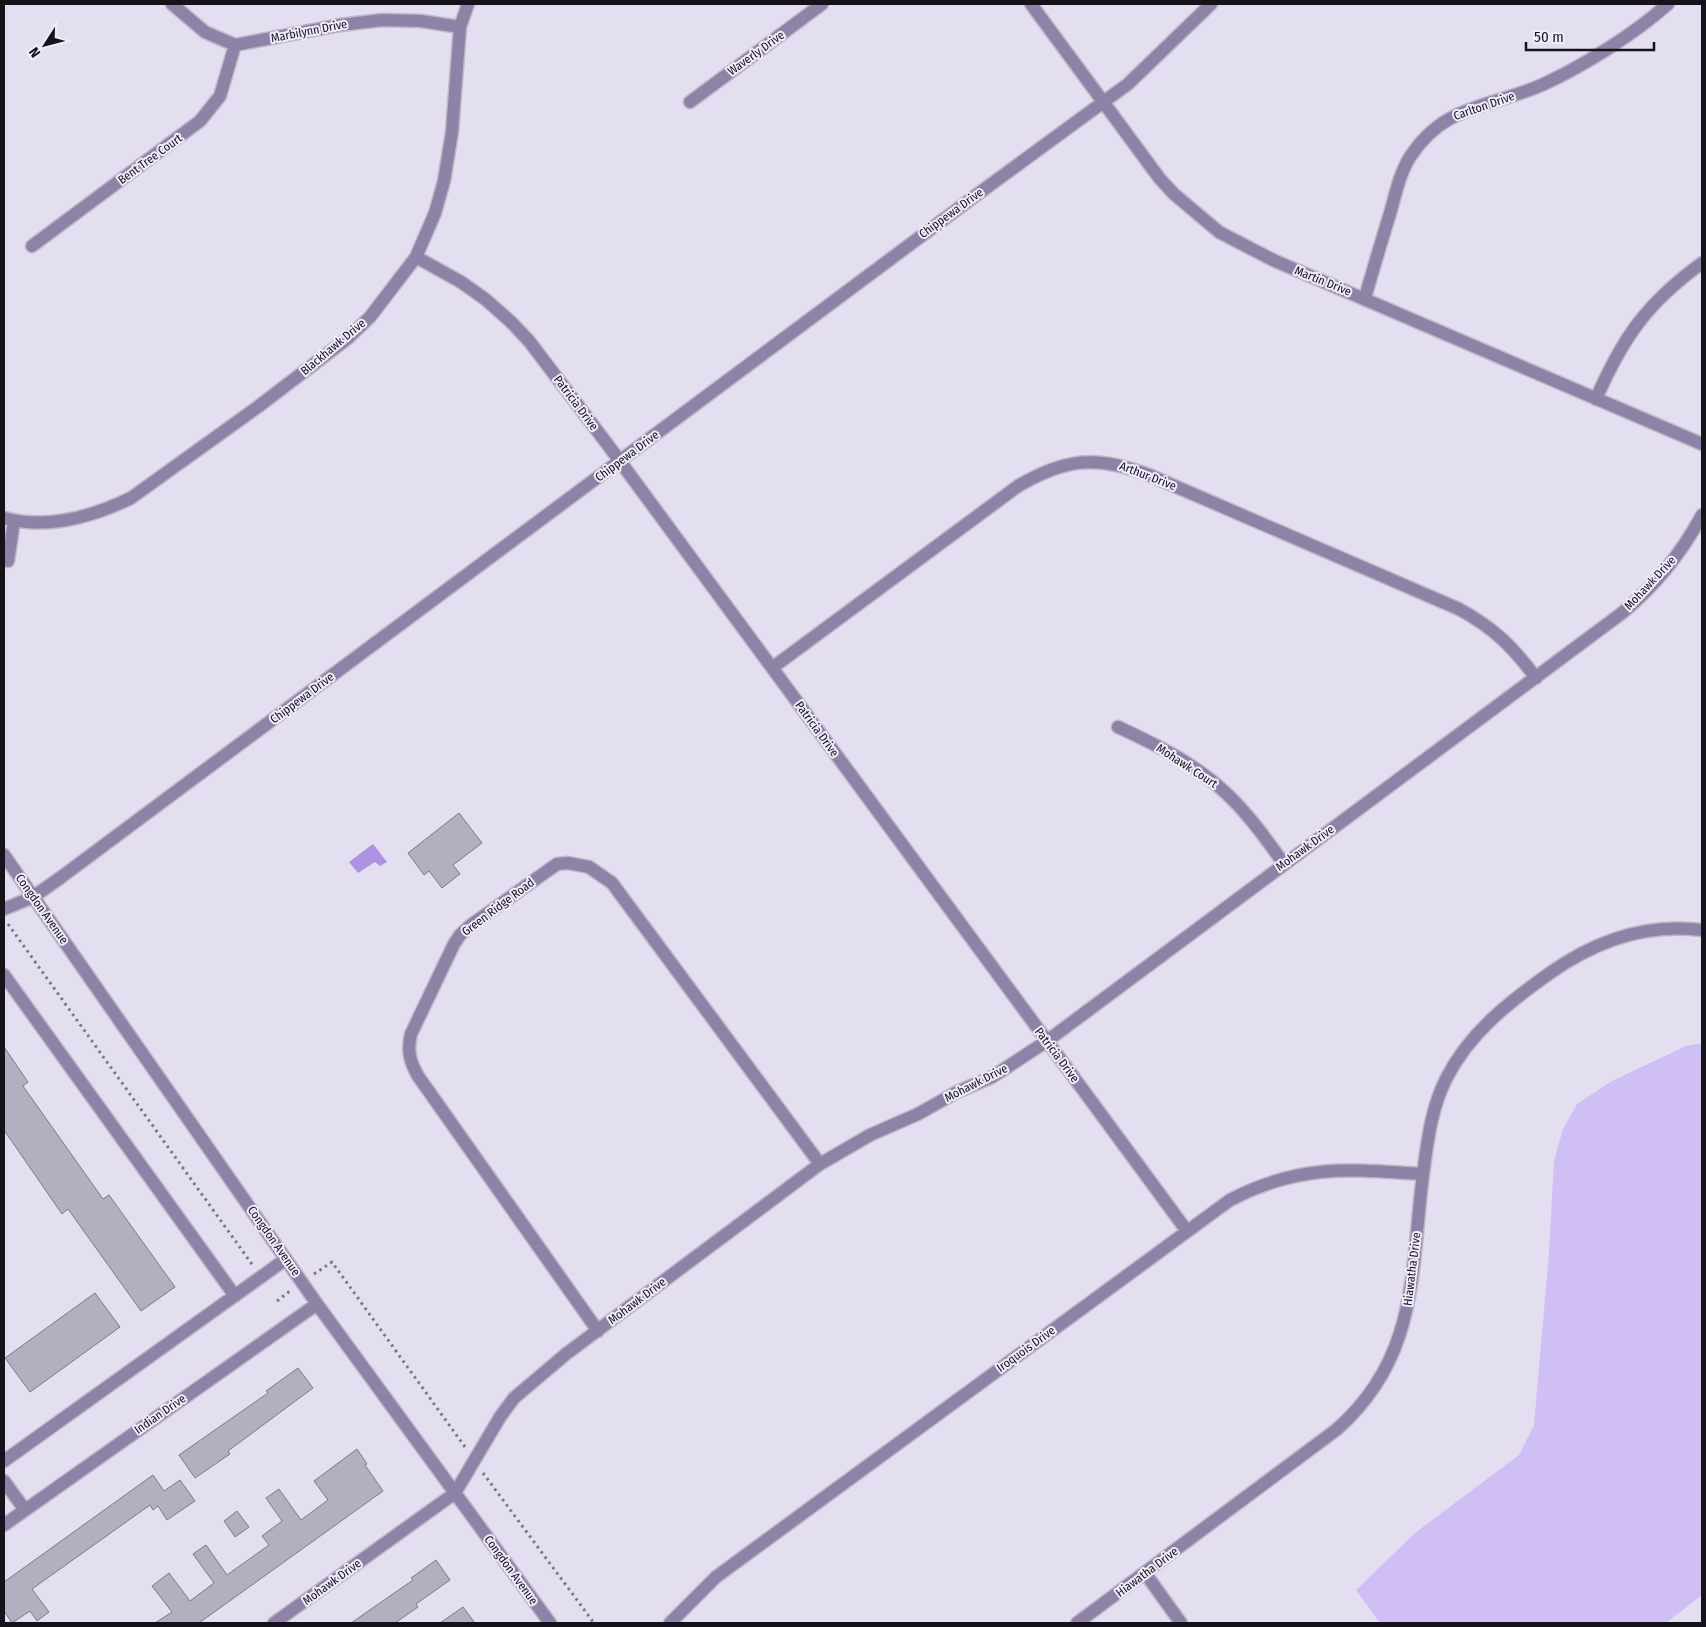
<svg xmlns="http://www.w3.org/2000/svg" width="1706" height="1627" font-family="'Fira Sans Condensed',sans-serif">
<rect width="100%" height="100%" fill="#e3def0"/>
<path fill="#d0bff5" d="M1702 1043V1595L1666 1623H1380L1356 1590 1415 1533 1519 1455 1534 1425 1549 1253 1554 1161 1563 1129 1577 1104 1612 1081 1686 1046Z"/>
<path fill="#ae93e3" d="M373 844 387 862 380 866 375 862 358 873 349 862Z"/>
<path fill="#b4afc0" stroke="#7e7989" d="M459 813 482 843 453 865 460 874 442 888 429 871 424 875 408 853Z
M4 1047 28 1082 23 1086 103 1199 109 1195 175 1287 141 1311 68 1209 62 1214 4 1130Z
M95 1293 120 1327 30 1392 5 1358Z
M298 1368 313 1388 228 1451 230 1454 195 1478 179 1455 268 1393 266 1391Z
M357 1449 367 1464 365 1465 383 1491 199 1623H155L172 1612 152 1586 169 1573 190 1601 214 1583 193 1554 206 1545 227 1575 269 1545 262 1536 282 1521 266 1498 279 1489 301 1520 328 1500 314 1481Z
M153 1475 164 1491 180 1480 195 1501 167 1520 158 1506 153 1510 150 1505 32 1589 49 1612 37 1621 30 1611 12 1623 4 1611V1582Z
M237 1511 249 1527 235 1537 224 1521Z
M436 1560 450 1580 416 1604 418 1607 395 1623H351L413 1580 411 1578Z
M463 1607 475 1623H440Z"/>
<g fill="none" stroke-linecap="round" stroke-linejoin="round">
<g stroke="#beb9c9" stroke-width="15">
<path id="minor" d="M172 4 205 32 235 45 340 25 382 20 421 21 460 27
M1031 4 1160 179 1174 194 1219 232 1273 260 1702 444
M690 102 822 4
M32 246 200 121 220 96 235 45
M416 257 461 282 485 299 511 322 529 341 608 445 1187 1231
M1365 298C1373 269 1382 240 1391 210 1396 192 1400 173 1410 157 1445 103 1491 108 1544 84 1585 65 1634 34 1668 4
M1596 399C1623 337 1647 303 1702 263
M4 518C48 530 92 517 131 498L259 406 348 338 370 317 416 257 435 213 444 181 452 132 460 27 468 4
M8 561 14 521
M772 668 1018 486C1066 458 1097 455 1149 475L1459 609C1494 628 1513 647 1536 678
M1118 727C1157 745 1197 765 1228 795 1249 815 1267 840 1284 864
M4 855 317 1304 550 1623
M4 909 33 897 60 878 971 199 1128 84 1211 4
M4 975 235 1296
M598 1331 418 1076C410 1062 407 1051 411 1034L454 944 460 935 471 925 557 864 568 863 589 867 612 883 820 1164
M4 1461 286 1259
M4 1481 25 1510
M4 1525 317 1304
M1145 1573 1181 1623
M274 1623 455 1493 500 1417 514 1398 566 1354 820 1164 870 1135 918 1114 957 1092 992 1077 1047 1041 1622 613C1655 586 1682 552 1702 515
M670 1623 716 1577 1230 1200C1299 1164 1348 1169 1423 1174
M1077 1623 1336 1430C1421 1356 1410 1267 1424 1167 1428 1137 1432 1107 1446 1079 1469 1033 1509 1002 1550 973 1595 941 1647 923 1702 930"/>
</g>
<path stroke="#7b7884" stroke-width="3" stroke-dasharray="2.5 4" stroke-linecap="butt" d="M8 924 254 1267
M314 1274 332 1262 465 1447
M277 1301 290 1291
M483 1473 594 1623"/>
<use href="#minor" stroke="#8e83a6" stroke-width="12"/>
</g>
<g text-anchor="middle" stroke-width="4" stroke-linejoin="round" paint-order="stroke">
<g font-size="12" fill="#141319" stroke="#f0ebfd">
<text transform="translate(309 31) rotate(-11)" y="4">Marbilynn Drive</text>
<text transform="translate(756 53) rotate(-36)" y="4">Waverly Drive</text>
<text transform="translate(1484 106) rotate(-19)" y="4">Carlton Drive</text>
<text transform="translate(150 159) rotate(-36)" y="4">Bent Tree Court</text>
<text transform="translate(951 213) rotate(-36)" y="4">Chippewa Drive</text>
<text transform="translate(1323 281) rotate(22)" y="4">Martin Drive</text>
<text transform="translate(333 347) rotate(-40)" y="4">Blackhawk Drive</text>
<text transform="translate(576 403) rotate(53)" y="4">Patricia Drive</text>
<text transform="translate(627 456) rotate(-37)" y="4">Chippewa Drive</text>
<text transform="translate(1148 476) rotate(21)" y="4">Arthur Drive</text>
<text transform="translate(1650 583) rotate(-47)" y="4">Mohawk Drive</text>
<text transform="translate(302 698) rotate(-37)" y="4">Chippewa Drive</text>
<text transform="translate(817 729) rotate(54)" y="4">Patricia Drive</text>
<text transform="translate(1187 766) rotate(33)" y="4">Mohawk Court</text>
<text transform="translate(1305 848) rotate(-36)" y="4">Mohawk Drive</text>
<text transform="translate(498 907) rotate(-37)" y="4">Green Ridge Road</text>
<text transform="translate(42 909) rotate(55)" y="4">Congdon Avenue</text>
<text transform="translate(1057 1055) rotate(53)" y="4">Patricia Drive</text>
<text transform="translate(976 1083) rotate(-27)" y="4">Mohawk Drive</text>
<text transform="translate(274 1241) rotate(55)" y="4">Congdon Avenue</text>
<text transform="translate(1412 1269) rotate(-83)" y="4">Hiawatha Drive</text>
<text transform="translate(637 1301) rotate(-37)" y="4">Mohawk Drive</text>
<text transform="translate(1026 1349) rotate(-36)" y="4">Iroquois Drive</text>
<text transform="translate(160 1414) rotate(-35)" y="4">Indian Drive</text>
<text transform="translate(511 1570) rotate(54)" y="4">Congdon Avenue</text>
<text transform="translate(1147 1572) rotate(-37)" y="4">Hiawatha Drive</text>
<text transform="translate(332 1582) rotate(-36)" y="4">Mohawk Drive</text>
</g>
</g>
<rect width="1706" height="1627" fill="none" stroke="#141319" stroke-width="10"/>
<g transform="translate(45 45) rotate(234)" stroke="#f0ebfd" stroke-width="4" paint-order="stroke">
<path d="M0-4L9 19L0 12L-9 19Z" fill="#141319"/>
<text y="-8" font-size="14" font-weight="bold" text-anchor="middle" fill="#141319">N</text>
</g>
<path d="M1526 42v8h128v-8" fill="none" stroke="#141319" stroke-width="2.5"/>
<text x="1534" y="42" font-size="15" fill="#141319" stroke="#f0ebfd" stroke-width="4" paint-order="stroke">50 m</text>
</svg>
